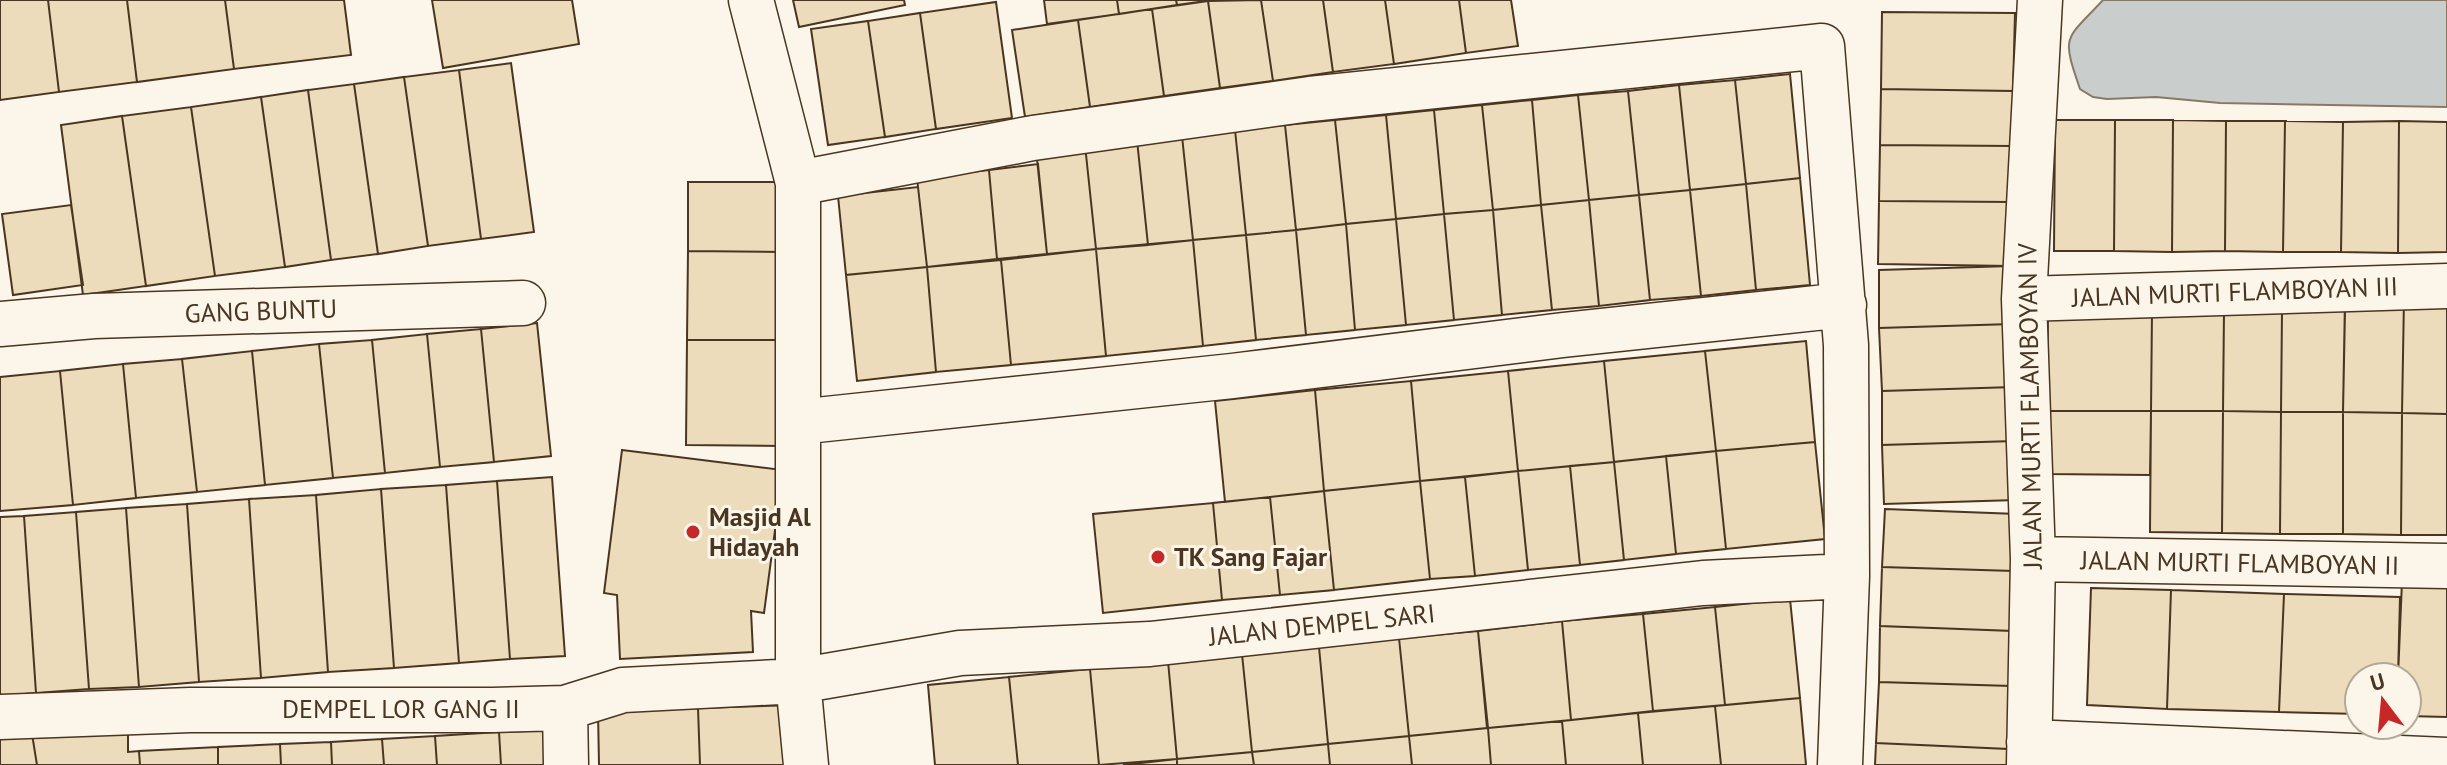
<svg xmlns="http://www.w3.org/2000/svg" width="2447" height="765" font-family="'PT Sans',sans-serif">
<rect width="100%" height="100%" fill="#fbf6e9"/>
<path fill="#c9cecd" stroke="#887966" stroke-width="2" d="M2103 0H2447V107L2220 103 2156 97 2107 99 2093 97 2080 89C2061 34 2065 41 2103 0Z"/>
<path fill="#ecdcbc" stroke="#4a3520" stroke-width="2" d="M0 0H48L59 92 0 100Z
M48 0H127L137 82 59 92Z
M127 0H225L234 69 137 82Z
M225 0H344L351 55 234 69Z
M432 0H572L579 44 443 68Z
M793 0H904L905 5 799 27Z
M1044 0H1117L1119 14 1047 24Z
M1117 0H1176L1177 5 1119 14Z
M1176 0H1213L1177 5Z
M1261 0 1273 81 1220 88 1208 1Z
M1261 0H1323L1333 72 1273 81Z
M1323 0H1385L1394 64 1333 72Z
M1385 0H1459L1466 53 1394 64Z
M1459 0H1511L1518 46 1466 53Z
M1208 1 1220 88 1164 96 1152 9Z
M996 2 1012 118 936 129 920 13Z
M1152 9 1164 96 1090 107 1078 20Z
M1882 12 2015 13 2013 91 1881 89Z
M920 13 936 129 885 137 868 21Z
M1078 20 1090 107 1025 117 1012 30Z
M868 21 885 137 828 145 811 29Z
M511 63 534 232 481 239 459 70Z
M459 70 481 239 428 246 404 77Z
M1790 74 1800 178 1746 184 1735 80Z
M404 77 428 246 378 254 354 84Z
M1735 80 1746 184 1690 190 1679 85Z
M354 84 378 254 331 260 308 90Z
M1679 85 1690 190 1639 195 1628 91Z
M1881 89 2013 91V146L1880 145Z
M308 90 331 260 285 267 261 97Z
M1628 91 1639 195 1589 200 1578 95Z
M1578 95 1589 200 1541 205 1532 100Z
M261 97 285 267 215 276 191 107Z
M1532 100 1541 205 1493 210 1482 105Z
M1482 105 1493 210 1444 214 1434 110Z
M191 107 215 276 146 286 122 116Z
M1434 110 1444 214 1396 219 1386 115Z
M1386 115 1396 219 1346 224 1335 120Z
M122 116 146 286 83 295 61 125Z
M1335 120 1346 224 1296 230 1285 125Z
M2055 120H2115L2114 251H2054Z
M2115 120H2173L2172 252 2114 251Z
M2173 120 2226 121 2225 251 2172 252Z
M2226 121H2285L2283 252 2225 251Z
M2285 121 2343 122 2341 252H2283Z
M2399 121 2398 253 2341 252 2343 122Z
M2399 121 2447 122V252L2398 253Z
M1285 125 1296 230 1246 235 1235 130Z
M1235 130 1246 235 1193 240 1182 136Z
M1182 136 1193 240 1148 245 1137 140Z
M1137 140 1148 245 1096 249 1085 145Z
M1085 145 1096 249 1047 254 1036 150Z
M1880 145 2013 146 2012 202 1879 201Z
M1038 164 1047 254 997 259 989 170Z
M989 170 997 259 927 267 917 178Z
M1800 178 1810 285 1756 290 1746 184Z
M688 182H784L783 252 688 251Z
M1746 184 1756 290 1701 296 1690 190Z
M918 187 927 267 846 275 838 196Z
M1690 190 1701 296 1650 300 1639 195Z
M1639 195 1650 300 1599 306 1589 200Z
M1589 200 1599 306 1552 310 1541 205Z
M1879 201 2012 202 2011 266 1878 264Z
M71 205 83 285 13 295 2 214Z
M1541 205 1552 310 1502 315 1493 210Z
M1493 210 1502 315 1454 320 1444 214Z
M1444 214 1454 320 1406 325 1396 219Z
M1396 219 1406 325 1355 330 1346 224Z
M1346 224 1355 330 1306 335 1296 230Z
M1296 230 1306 335 1256 340 1246 235Z
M1246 235 1256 340 1203 346 1193 240Z
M1193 240 1203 346 1106 356 1096 249Z
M1096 249 1106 356 1011 365 1001 260Z
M688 251 783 252V340H687Z
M1001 260 1011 365 936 372 927 267Z
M2011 266 2012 324 1879 328V270Z
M927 267 936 372 857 381 846 275Z
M2345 299H2404L2402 413 2343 412Z
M2404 299H2447V414L2402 413Z
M2048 310 2152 311 2151 411H2047Z
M2152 311H2224L2223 411H2151Z
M2224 311H2282L2281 412 2223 411Z
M2282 311H2345L2343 412H2281Z
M537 323 551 456 494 462 481 329Z
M2012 324 2014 387 1882 391 1879 328Z
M481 329 494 462 440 467 427 334Z
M427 334 440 467 385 473 372 340Z
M372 340 385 473 333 478 319 344Z
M687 340H783L782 446 686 445Z
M1806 341 1815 442 1716 451 1705 351Z
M319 344 333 478 265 485 252 351Z
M252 351 265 485 197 492 182 359Z
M1705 351 1716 451 1614 462 1604 361Z
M182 359 197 492 136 498 123 364Z
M1604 361 1614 462 1518 471 1508 371Z
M123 364 136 498 73 505 60 371Z
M60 371 73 505 0 511V377Z
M1508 371 1518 471 1420 481 1411 381Z
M1411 381 1420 481 1324 491 1315 390Z
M2014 387V441L1882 445V391Z
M1315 390 1324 491 1225 502 1215 401Z
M2047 411H2151L2150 475 2047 474Z
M2151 411H2223L2222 533 2150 532Z
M2223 411 2281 412 2280 534 2222 533Z
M2281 412H2343V534H2280Z
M2343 412 2402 413 2401 535 2343 534Z
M2402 413 2447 414V535H2401Z
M2014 441 2016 500 1884 504 1882 445Z
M1815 442 1825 539 1726 549 1716 451Z
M622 450 783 470 764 613 751 611 753 652 620 659 617 595 604 593Z
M1716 451 1726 549 1676 554 1666 456Z
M1666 456 1676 554 1624 560 1614 462Z
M1614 462 1624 560 1580 565 1570 466Z
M1570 466 1580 565 1528 570 1518 471Z
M1518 471 1528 570 1475 576 1465 477Z
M552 477 565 656 510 659 497 481Z
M1465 477 1475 576 1430 579 1420 481Z
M497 481 510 659 459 663 446 485Z
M1420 481 1430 579 1334 590 1324 491Z
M446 485 459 663 394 668 381 489Z
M381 489 394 668 328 672 316 495Z
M1324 491 1334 590 1280 595 1270 497Z
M316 495 328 672 261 678 249 499Z
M1270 497 1280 595 1222 600 1213 503Z
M249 499 261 678 199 682 187 504Z
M1213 503 1222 600 1103 613 1093 514Z
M187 504 199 682 139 687 126 508Z
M126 508 139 687 89 689 76 512Z
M1885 509 2017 514 2014 571 1882 567Z
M76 512 89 689 36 693 24 516Z
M24 516 36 693 0 696V517Z
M1882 567 2014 571 2013 631 1880 626Z
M2402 581 2447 582V717L2407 716V677H2398Z
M2091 588 2171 590 2167 709 2087 705Z
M2171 590 2284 594 2279 712 2167 709Z
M2284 594 2400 597 2398 677H2359V714L2279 712Z
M1790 599 1800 698 1725 705 1715 607Z
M1715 607 1725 705 1653 711 1643 614Z
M1643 614 1653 711 1571 720 1562 621Z
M1562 621 1571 720 1488 728 1478 631Z
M1880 626 2013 631 2011 686 1879 682Z
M1478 631 1487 728 1409 736 1399 638Z
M1399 638 1409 736 1328 744 1319 647Z
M1319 647 1328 744 1252 752 1242 654Z
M1242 654 1252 752 1177 759 1168 661Z
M1168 661 1177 759 1099 765 1090 669Z
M1090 669 1099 765H1018L1009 677Z
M1009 677 1018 765H935L928 685Z
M1879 682 2011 686 2008 749 1876 743Z
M1800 698 1806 765H1721L1715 706Z
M797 705 800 765H700L698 708Z
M1715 706 1721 765H1643L1638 713Z
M698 708 700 765H599L598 712Z
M1638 713 1643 765H1566L1562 721Z
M1562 721 1566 765H1491L1488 728Z
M1488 728 1491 765H1412L1409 736Z
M553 730 555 765H501L499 732Z
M128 731V752L139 751 140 765H37L32 734Z
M499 732 501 765H437L435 736Z
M32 734 37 765H0V736Z
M435 736 437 765H384L382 739Z
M1409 736 1412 765H1330L1328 744Z
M382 739 384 765H332L331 742Z
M331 742 332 765H281L280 744Z
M1876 743 2008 749 2007 765H1875Z
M280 744 281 765H218V747Z
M1328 744 1330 765H1254L1252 752Z
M218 747V765H140L139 751Z
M1252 752 1254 765H1177V759Z
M1177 759V765H1123Z"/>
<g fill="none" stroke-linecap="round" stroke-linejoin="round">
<g stroke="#4a3520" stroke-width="47">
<path id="street" d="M751 0 798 183V681L806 765
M798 183 1033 138 1310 99 1822 46 1846 345 1847 576 1840 765
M2024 299 2447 286
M0 324 94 316 523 303
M798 422 1232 376 1563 335 1844 305
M2033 559 2447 566
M565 708 566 765
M0 717 190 710H493L565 708 623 690 798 681 960 653 1150 644 1703 583 1847 576
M2029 742 2447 760
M2029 765 2033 559 2024 299 2040 0"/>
</g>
<use href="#street" stroke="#fbf6e9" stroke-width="44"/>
</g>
<g fill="#c62828" stroke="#fbf6e9" stroke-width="3">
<circle cx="693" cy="532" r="8"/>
<circle cx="1158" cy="557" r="8"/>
</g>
<g text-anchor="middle" stroke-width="6" stroke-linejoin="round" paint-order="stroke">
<g font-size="26" fill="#4a3520" stroke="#fbf6e9">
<text transform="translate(2235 292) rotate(-2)" y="9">JALAN MURTI FLAMBOYAN III</text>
<text transform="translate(261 311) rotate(-2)" y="9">GANG BUNTU</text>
<text transform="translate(2030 406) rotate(-91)" y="9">JALAN MURTI FLAMBOYAN IV</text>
<text transform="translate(2240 563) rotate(1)" y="9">JALAN MURTI FLAMBOYAN II</text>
<text transform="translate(1322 625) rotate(-6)" y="9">JALAN DEMPEL SARI</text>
<text x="401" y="718">DEMPEL LOR GANG II</text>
</g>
<g font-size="26" font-weight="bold" fill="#4a3520" stroke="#fbf6e9" text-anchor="start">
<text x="709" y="526">Masjid Al<tspan x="709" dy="30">Hidayah</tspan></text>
<text x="1174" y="566">TK Sang Fajar</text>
</g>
</g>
<g transform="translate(2383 701) rotate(344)"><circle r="38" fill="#fbf6e9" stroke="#b4a999" stroke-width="2"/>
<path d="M0-6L14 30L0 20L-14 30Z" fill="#c62828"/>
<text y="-12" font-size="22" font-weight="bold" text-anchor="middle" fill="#4a3520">U</text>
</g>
</svg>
